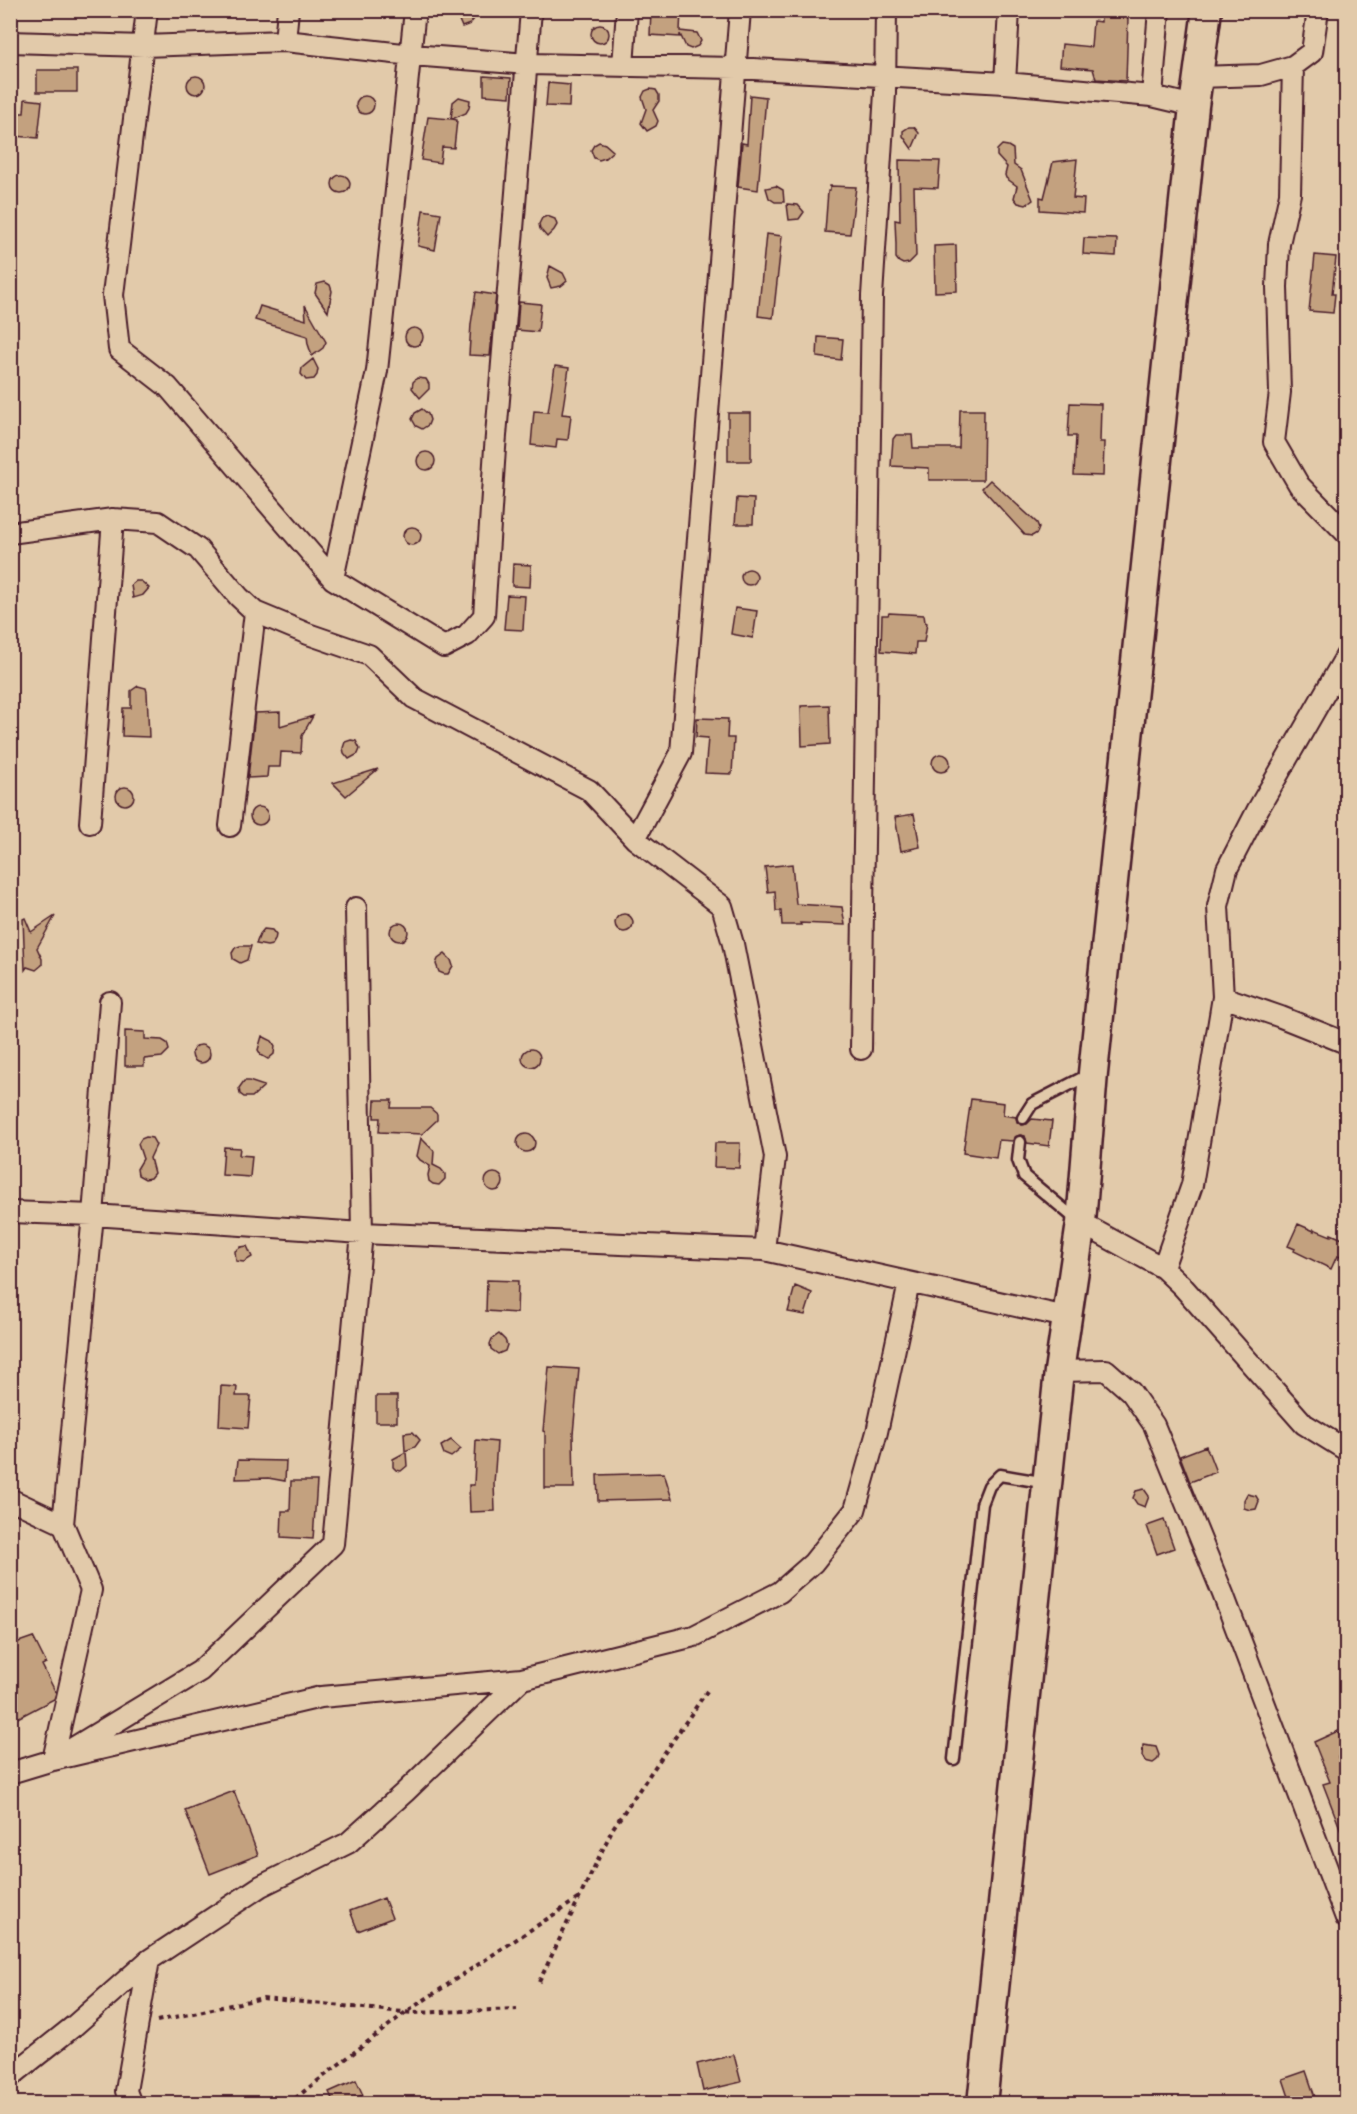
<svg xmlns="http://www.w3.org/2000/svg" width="1357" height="2114" font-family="'Comic Neue',sans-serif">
<rect width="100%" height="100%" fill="#e2caaa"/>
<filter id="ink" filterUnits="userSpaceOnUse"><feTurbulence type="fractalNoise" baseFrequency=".0167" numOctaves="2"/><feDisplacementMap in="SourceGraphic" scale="12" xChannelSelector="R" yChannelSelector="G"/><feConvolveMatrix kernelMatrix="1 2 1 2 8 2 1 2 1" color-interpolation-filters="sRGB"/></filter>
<g filter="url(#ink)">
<path fill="#c3a17f" stroke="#4a1f2b" stroke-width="1.5" d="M466 10 470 11 474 19 470 24 462 27 458 18 460 12Z
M651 10H681L680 31 697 33 701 41 698 46 691 49 686 47 680 34V37L650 35Z
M1101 16H1126L1128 18 1126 81 1096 79 1093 69 1060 66 1062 44 1091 47 1093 21 1101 22Z
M591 34a9 9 0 1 1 18 0a9 9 0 1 1-18 0Z
M37 70H77V92H37Z
M484 76 511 78 510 97 484 95Z
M187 85a9 9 0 1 1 18 0a9 9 0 1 1-18 0Z
M548 83 570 85 569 107 546 106Z
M650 89 656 90 659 95V101L653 110 658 121 656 126 647 131 641 123 646 109 642 97 645 91Z
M750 95 766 97 758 190 738 187 742 143 747 144Z
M356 105a9 9 0 1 1 18 0a9 9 0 1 1-18 0Z
M459 97 470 100 469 108 466 113 452 119 457 120 454 148 442 147 440 163 421 160 428 117 451 119 453 102Z
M25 99 42 101 38 138 15 136 16 120 18 121 19 113H24Z
M909 127H914L919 133 912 149 903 136V131Z
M599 142 605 144 613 151 605 158 599 160 594 158 591 150 594 145Z
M1002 145 1008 146 1013 149 1014 165 1021 170 1033 200 1026 205 1018 203 1014 198 1017 186 1006 178 1005 175 1007 167 997 156V150Z
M1077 159 1073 198 1084 199 1083 213 1040 210V197L1044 198 1053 162Z
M899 160 940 161 938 188 914 187 916 256 909 263 903 264 899 262 896 258V244L895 220 900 221Z
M332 184a9 9 0 1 1 18 0a9 9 0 1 1-18 0Z
M776 186 783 190 784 202H775L769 198 766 188Z
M830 186 856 187 850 234 825 232 828 191H830Z
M787 204 798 205 804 212 799 219 789 220Z
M423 210 441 213 435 250 418 246Z
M547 216 555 219 557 225 554 230 547 237 540 229 539 224 542 218Z
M766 234 782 236 773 318 758 316Z
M1084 238 1117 239 1116 256 1083 254Z
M956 245 957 291 935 292 934 246Z
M1315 255 1336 257 1332 294H1335L1333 313 1309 311Z
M550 266 563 273 567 281 561 286 551 288 547 278Z
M325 282 330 285 332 291 328 312 315 293 317 284Z
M476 292 496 295 490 356 469 355 471 324Z
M519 302 541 304 538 332 517 330Z
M305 305 326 342 323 348 312 356 308 344 307 336 255 320 260 306 306 320Z
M405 337a9 9 0 1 1 18 0a9 9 0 1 1-18 0Z
M818 337 843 339 841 360 817 357Z
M313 359 318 369 317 375 314 379 306 380 301 374 302 368Z
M555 366 569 368 562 414 571 415 568 440 557 439 556 448 531 445 534 411 548 412Z
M417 378 426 379 429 384V389L420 398 412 388 413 382Z
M1070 403 1101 404 1100 442H1104L1103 476 1074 475 1076 436H1068Z
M422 409 428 414 430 420 428 425 422 429 416 426 412 419 415 413Z
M960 410H984L983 480H929V468L891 466 893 439 896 435H912L913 448H959Z
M728 413H751V461H728Z
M417 461a9 9 0 1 1 18 0a9 9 0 1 1-18 0Z
M990 480 1037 523 1039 528 1037 533 1032 536 1025 535 982 488Z
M737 498 754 499 753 524H735Z
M403 536a9 9 0 1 1 18 0a9 9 0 1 1-18 0Z
M513 564 531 565 530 587 512 586Z
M741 577a8 8 0 1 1 16 0a8 8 0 1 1-16 0Z
M136 581H141L149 588 143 595 133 598 131 585Z
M507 595 525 596 523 630 504 629Z
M735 608 757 611 753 638 731 634Z
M889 613 924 615 925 622 927 623 924 642H916L915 654 881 651 882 615H888Z
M138 686 146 688 147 692 149 737 122 736 123 708H131V691Z
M829 705 830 744 802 746 801 706Z
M280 712V726L313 716 302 736 301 753 281 752 280 767H268L267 777 248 778 255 713Z
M697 718 728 719 727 738H734L732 774 705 773 708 738 696 737Z
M351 740 356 741 360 749 358 754 349 759 344 753 343 748 345 742Z
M932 763a9 9 0 1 1 18 0a9 9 0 1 1-18 0Z
M378 769 346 796 333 783Z
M116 796a9 9 0 1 1 18 0a9 9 0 1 1-18 0Z
M250 816a9 9 0 1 1 18 0a9 9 0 1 1-18 0Z
M914 814 920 847 901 851 895 817Z
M792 864 796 904 842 907 845 925 800 923 801 925H782L781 911H776L775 891 768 892 765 867Z
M615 923a9 9 0 1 1 18 0a9 9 0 1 1-18 0Z
M55 916 37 948 42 959V965L36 970 27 967 25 970 23 919 25 918 31 932Z
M390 932a9 9 0 1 1 18 0a9 9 0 1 1-18 0Z
M264 929 272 930 276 935 275 940 272 945 267 946 256 944 260 934Z
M240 946H251L247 960 240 963 233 959 232 953 235 948Z
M445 954 451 960 453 966 448 974H444L439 972 436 964 438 959Z
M125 1031 145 1032V1039L162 1040 167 1043 169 1050 162 1057 144 1059V1066H125Z
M262 1036 272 1041 275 1046 274 1054 268 1059 261 1055 258 1050Z
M192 1054a9 9 0 1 1 18 0a9 9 0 1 1-18 0Z
M522 1058a9 9 0 1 1 18 0a9 9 0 1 1-18 0Z
M244 1081H249L264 1086 252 1097H244L240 1094 239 1088Z
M971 1099 1004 1103 1003 1115 1016 1117 1017 1122 1022 1125 1027 1124 1032 1119 1052 1121 1049 1146 1027 1143 1025 1136 1020 1135 1014 1137 1013 1141 999 1140 996 1158 963 1153Z
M375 1100H392L391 1108H430L437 1114V1120L422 1134 379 1132 380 1118H374Z
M517 1143a9 9 0 1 1 18 0a9 9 0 1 1-18 0Z
M146 1137 152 1138 156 1145 150 1158 154 1173 150 1178 145 1179 138 1175 137 1169 143 1159 138 1144 141 1139Z
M421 1138 434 1151 433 1165 441 1169 445 1174V1179L439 1185 433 1184 429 1181 428 1175 430 1166 420 1160 417 1156Z
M715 1143H740L739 1168 714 1167Z
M224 1147 240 1148 239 1155 252 1156 250 1177 222 1175Z
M485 1182a9 9 0 1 1 18 0a9 9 0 1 1-18 0Z
M1298 1224 1314 1231V1229L1331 1236V1234L1347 1241 1341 1257 1337 1256 1331 1269 1294 1251 1295 1249 1288 1246Z
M247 1246 252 1257 244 1262 236 1261 235 1251 241 1247Z
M487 1280 518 1281 517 1313 486 1311Z
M795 1286 812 1293 805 1315 788 1312Z
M499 1334 505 1340 507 1345 505 1351 498 1354 491 1349 490 1344 492 1339Z
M549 1367 579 1369 573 1434 574 1488H545V1432L543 1431Z
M221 1386 237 1387 236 1396H251L248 1428 219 1426Z
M376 1396H397V1422H376Z
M413 1432 420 1440 415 1447 405 1451 404 1433Z
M451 1440 461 1449 451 1457 444 1454 441 1446Z
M476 1440 497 1442 494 1484 495 1511 470 1512 469 1485H474Z
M1206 1446 1216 1472 1190 1482 1180 1456Z
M406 1452 407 1466 401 1471 396 1470 393 1467V1459Z
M238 1460 286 1461 285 1481 268 1478 236 1479Z
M664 1473 672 1499 598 1501 597 1475Z
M291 1481H317L313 1539 281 1537 282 1511H290Z
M1144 1489 1149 1496 1145 1507 1137 1504 1133 1498 1136 1491Z
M1247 1494 1256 1496 1259 1501 1256 1509 1250 1510 1244 1508V1500Z
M1164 1520 1174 1548 1157 1554 1147 1526Z
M33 1637 46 1663 42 1665 56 1693 54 1699 10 1722V1645Z
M1338 1731 1347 1750V1753L1338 1757 1347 1776 1345 1841 1323 1784 1330 1782 1314 1742Z
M1143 1745 1156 1747 1159 1755 1157 1760 1153 1763 1145 1761 1142 1756Z
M234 1791 258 1855 210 1874 185 1810Z
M384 1898 392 1918 358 1931 350 1911Z
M734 2055 741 2082 703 2091 697 2064Z
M1306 2071 1317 2103H1291L1283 2079Z
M356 2080 363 2095 344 2103H334L329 2092Z"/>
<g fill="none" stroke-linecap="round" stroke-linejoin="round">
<g stroke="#4a1f2b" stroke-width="15">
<path id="service" d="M1023 1118 1032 1104 1090 1074
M1020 1142 1018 1160 1024 1176 1078 1221
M954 1759 982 1504 989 1486 1000 1475 1047 1483"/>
</g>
<g stroke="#4a1f2b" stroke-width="24">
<path id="minor" d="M147 10 113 295 119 349 168 387 333 579 444 647 467 635 484 616 495 448 531 10
M285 41 288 10
M10 42 144 46 285 41 412 55 528 64 736 68 1005 83 1152 96 1194 106
M623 66 627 10
M1293 66 1290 194 1279 244 1277 287 1280 392 1274 442 1299 485 1346 533
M1198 77 1261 75 1293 66 1312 52 1318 10
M1005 83 1009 10
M1152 96 1159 10
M10 533 113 519 158 522 198 549 239 597 255 612 308 634 369 655 414 698 589 790 635 839 722 906 733 944 775 1157 764 1250
M333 579 377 371 415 10
M90 823 113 519
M230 826 255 612
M635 839 681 753 740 10
M1223 997 1281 1017 1346 1043
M861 1049 872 296 885 93 886 10
M10 1212 93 1215 362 1233 764 1250 1066 1317
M1081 1223 1163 1268 1182 1286 1304 1424 1346 1450
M1163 1268 1192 1185 1223 997 1218 906 1227 869 1257 811 1346 656
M1059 1371 1106 1370 1131 1392 1154 1425 1223 1594 1346 1918
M10 1499 63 1524 91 1590 53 1760
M63 1524 93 1215 110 1002
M68 1751 200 1671 333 1544 362 1233 356 908
M10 1773 53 1760 321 1697 522 1679 694 1636 780 1592 813 1563 855 1510 877 1432 909 1283
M10 2077 74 2026 149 1960 261 1886 348 1843 405 1792 522 1679
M131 2104 126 2091 149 1960"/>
</g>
<g stroke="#4a1f2b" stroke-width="33">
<path id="secondary" d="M982 2104 1059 1371 1081 1223 1093 1073 1194 106 1207 10"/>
</g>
<path stroke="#4a1f2b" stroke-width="4" stroke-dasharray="4.5 4.5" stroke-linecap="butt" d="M539 1982 613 1828 707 1691
M157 2021 263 1998 413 2013 517 2009
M288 2104 406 2012 579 1898"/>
<use href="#service" stroke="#e2caaa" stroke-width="10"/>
<use href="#minor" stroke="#e2caaa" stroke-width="20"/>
<use href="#secondary" stroke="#e2caaa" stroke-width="28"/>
</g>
</g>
<rect width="1357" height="2114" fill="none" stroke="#e2caaa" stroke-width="36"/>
<rect x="18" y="18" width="1321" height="2078" fill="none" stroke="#4a1f2b" stroke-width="2" filter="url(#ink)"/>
</svg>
